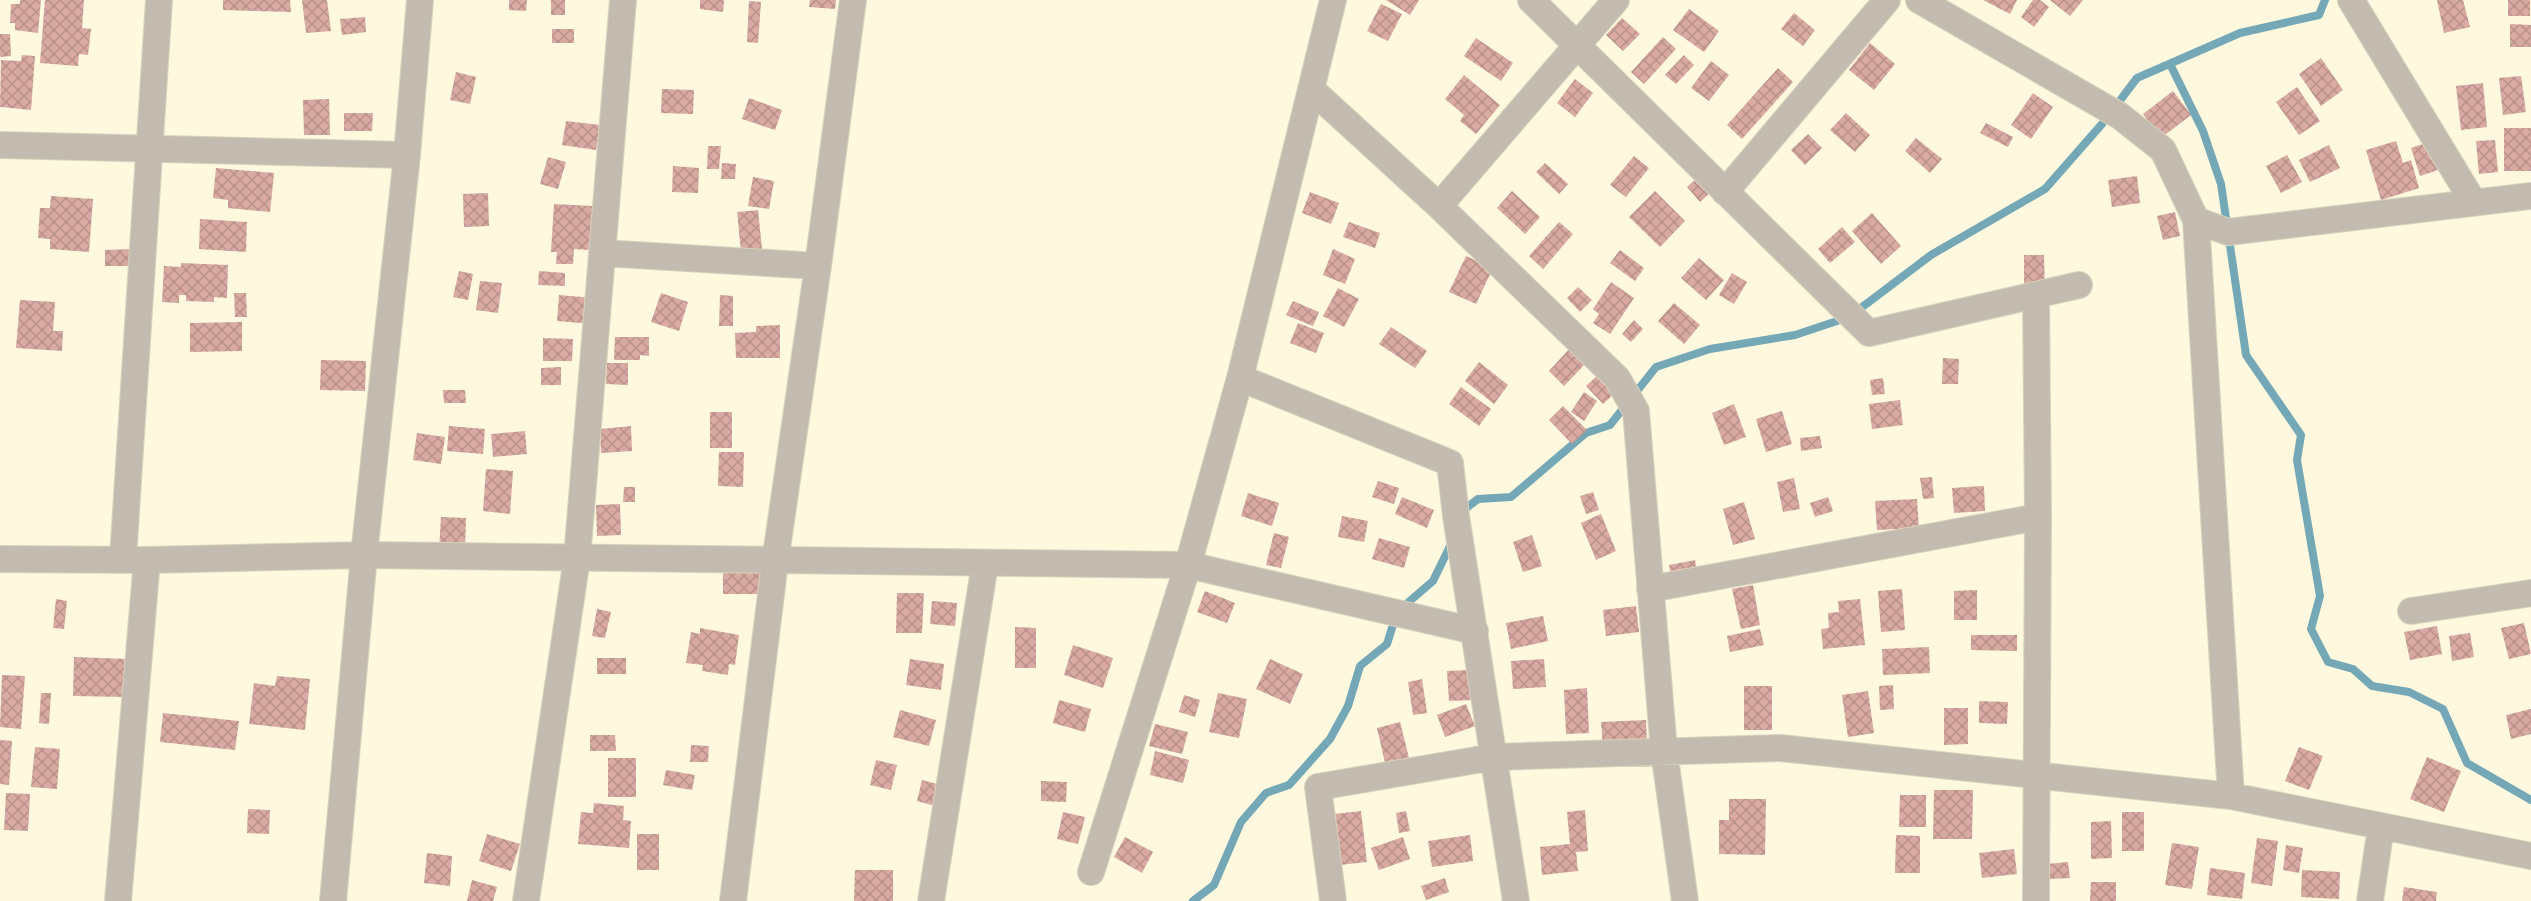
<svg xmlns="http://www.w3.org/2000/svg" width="2531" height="901" font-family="'Source Serif 4',serif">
<defs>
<pattern id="building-cross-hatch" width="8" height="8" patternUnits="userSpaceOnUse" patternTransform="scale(1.5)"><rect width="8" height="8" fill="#d9aaa2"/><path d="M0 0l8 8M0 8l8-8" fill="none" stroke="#b9918a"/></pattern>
</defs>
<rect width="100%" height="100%" fill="#fef8df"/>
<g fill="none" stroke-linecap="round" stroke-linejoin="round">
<path stroke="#75a8b6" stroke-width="8" d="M2170 64 2203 131 2221 184 2246 355 2301 435 2297 460 2320 596 2311 629 2328 662 2353 669 2372 686 2409 692 2443 709 2467 763 2531 800
M1460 513 1478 499 1511 497 1586 433 1610 425 1656 367 1710 349 1795 335 1849 317 1931 255 2045 189 2102 124 2137 78 2240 33 2319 15 2325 0
M1193 901 1214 885 1241 822 1266 793 1289 785 1330 739 1348 706 1360 666 1387 644 1397 612 1433 581 1453 540"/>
</g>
<path fill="url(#building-cross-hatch)" d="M20 0H41L38 33 15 30V23H10L11 4H20Z
M45 0H84L82 28 91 29 88 55 79 54 78 66 40 63Z
M223 0H290L291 12 223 10Z
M302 0H327L331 31 306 33Z
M509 0H527L526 11 509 10Z
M551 0H565V15H551Z
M700 0H724L723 12 700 9Z
M810 0H836L835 9 809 7Z
M1386 0H1419L1410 15Z
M1983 0H2017L2010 14Z
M2033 0H2040L2049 7 2034 27 2021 17Z
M2050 0H2083L2070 16Z
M2437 0H2463L2470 27 2444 33Z
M2508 0H2530V16H2508Z
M749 1 761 2 758 43 747 42Z
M1381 4 1402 14 1388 41 1367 31Z
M1689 9 1719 31 1704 52 1673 30Z
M1794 13 1815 30 1803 46 1781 29Z
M365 17 366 32 342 35 340 19Z
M1622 18 1640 34 1623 51 1606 35Z
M2510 24 2531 25V47H2510Z
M552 29H574V43H552Z
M0 34H10L11 56 0 57Z
M1663 37 1676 49 1644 84 1631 72Z
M1476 38 1513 63 1501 81 1464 56Z
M1870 43 1895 64 1874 90 1849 70Z
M22 55 35 56 31 110 0 107 1 60 21 61Z
M1684 55 1694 65 1676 84 1665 75Z
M2321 58 2343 90 2321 106 2299 74Z
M1711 61 1729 75 1709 101 1691 88Z
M1778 68 1793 82 1742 139 1727 125Z
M456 72 476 77 470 104 450 100Z
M1464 75 1500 105 1476 134 1460 121 1464 115 1445 99Z
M2521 76 2526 112 2503 115 2499 78Z
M1575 79 1593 93 1575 117 1557 103Z
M2483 83 2487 127 2461 130 2456 86Z
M2297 87 2320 121 2299 135 2276 102Z
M662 89 694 90 693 114 661 113Z
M2173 91 2191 115 2161 138 2143 114Z
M2033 93 2053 107 2031 139 2011 125Z
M749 98 782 110 775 130 742 119Z
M329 99 330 135H304L303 100Z
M344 113H373L372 131H344Z
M1846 113 1870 135 1855 152 1830 130Z
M566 121 600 125 596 150 562 145Z
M1986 123 2013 137 2008 147 1980 133Z
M2504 128H2531V171H2504Z
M1808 134 1822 148 1805 165 1791 150Z
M1916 138 1942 159 1930 173 1905 151Z
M2495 140 2498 172 2479 174 2476 141Z
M2396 141 2403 163 2411 160 2419 188 2381 200 2366 150Z
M2429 142 2438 170 2420 176 2411 148Z
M2329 145 2340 168 2310 182 2299 160Z
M708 146H721L719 169H707Z
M2287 155 2302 182 2281 193 2266 166Z
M1634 156 1649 168 1626 197 1610 185Z
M548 157 566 162 558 189 540 184Z
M722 163 736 164 735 179H721Z
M1545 163 1568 184 1559 194 1536 172Z
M673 166 699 168 698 193 672 192Z
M216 168 274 173 270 212 228 208V200L213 198Z
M2137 176 2140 203 2112 207 2108 180Z
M753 177 774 181 769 209 748 206Z
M1697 178 1710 193 1700 202 1687 187Z
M1512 191 1540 217 1525 234 1497 208Z
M1655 191 1685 221 1660 247 1629 217Z
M1310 192 1339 203 1331 224 1302 213Z
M488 193 489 226 464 227 463 194Z
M51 196 93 199 89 252 50 249V239L38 238 40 208H50Z
M554 204 593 206 590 250 574 249 573 264H556L557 252H551Z
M758 210 762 249 741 251 737 212Z
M2175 212 2180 236 2163 240 2157 216Z
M1872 213 1901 246 1881 264 1852 231Z
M200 219 247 222 246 252 199 249Z
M1349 222 1380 233 1375 248 1343 237Z
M1559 222 1573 234 1543 269 1529 256Z
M1842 227 1855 242 1830 263 1818 249Z
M132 249V266H105V250Z
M1333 249 1355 259 1345 284 1323 275Z
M1620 250 1644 268 1635 281 1610 263Z
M2024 255H2044L2045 290H2024Z
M1466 256 1493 268 1476 304 1449 292Z
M1699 258 1724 280 1706 300 1681 278Z
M181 263 228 265 227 298 214 297V302L186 301V295H179V303L162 302 164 266 181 267Z
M459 271 473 274 468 300 453 297Z
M539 271 565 273V286L538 285Z
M1732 273 1747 282 1734 304 1719 295Z
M480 281 502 283 498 313 476 310Z
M1611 282 1634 298 1610 334 1593 323 1599 314 1593 309Z
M1578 287 1592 300 1580 312 1567 298Z
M1338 288 1359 299 1344 327 1323 316Z
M234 293H246L247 317H235Z
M661 293 688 302 679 331 651 322Z
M559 295 593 298 592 324 557 321Z
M720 295 733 296V326H719Z
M20 300 55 302 53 331H63L62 351 16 348Z
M1293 301 1319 312 1313 326 1286 315Z
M1674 303 1700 325 1684 344 1658 321Z
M1634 320 1643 329 1631 342 1622 334Z
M242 322V351L190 352V323Z
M1298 323 1324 333 1316 353 1290 343Z
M780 325V358H736L735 333 756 332V326Z
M1391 327 1427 351 1415 368 1379 344Z
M615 337H649V356L640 355V360H614Z
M543 338 573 339 572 361H543Z
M1571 347 1587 362 1564 386 1549 371Z
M1943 358 1959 359 1958 384H1942Z
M321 360 366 361 365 391 320 390Z
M1479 362 1508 385 1494 404 1465 381Z
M607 363H628V385L606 384Z
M561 367V385H541V368Z
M1599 374 1616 392 1603 404 1586 386Z
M1883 378 1885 394 1872 395 1870 380Z
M1461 387 1491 409 1479 426 1449 404Z
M443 390H465L466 403H444Z
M1584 392 1597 401 1584 421 1571 412Z
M1900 400 1903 425 1872 429 1869 404Z
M1734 404 1746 437 1724 445 1712 413Z
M1563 406 1587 430 1572 444 1549 420Z
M1782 411 1792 444 1766 452 1756 419Z
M710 412H732V448H710Z
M449 426 485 429 483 454 447 451Z
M631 426 632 451 601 453 600 429Z
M525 431 527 454 493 457 491 434Z
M417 433 445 437 441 464 413 460Z
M1820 436 1822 448 1801 451 1800 438Z
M719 452H744L743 487 718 486Z
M486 469 513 471 510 514 483 511Z
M1932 477 1934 498 1923 499 1920 478Z
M1794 478 1800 509 1783 512 1777 482Z
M1378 481 1399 488 1394 504 1372 497Z
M1984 486 1985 511 1954 513 1952 488Z
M624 487H635V502H623Z
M1593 492 1599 510 1586 514 1580 496Z
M1248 493 1279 503 1272 526 1241 516Z
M1402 497 1434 510 1427 528 1395 514Z
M1828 497 1833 511 1815 517 1810 503Z
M1917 499 1919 528 1877 530 1875 501Z
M1744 502 1755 539 1733 545 1723 509Z
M620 504 621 535 597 536 596 505Z
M1601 514 1616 551 1596 560 1581 523Z
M1342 516 1368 521 1364 542 1338 537Z
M441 517 466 518 465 551 439 550Z
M1274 533 1289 537 1281 568 1266 565Z
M1532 535 1542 566 1523 572 1513 542Z
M1379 538 1410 547 1404 568 1372 559Z
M1695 560 1698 576 1672 580 1669 565Z
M723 571H766V594H723Z
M1753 585 1760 625 1741 629 1732 589Z
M1902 589 1905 630 1881 632 1878 591Z
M1977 590V620H1954V591Z
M1205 591 1235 603 1227 623 1197 612Z
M897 593H924L922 633H896Z
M56 599 67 601 64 629 53 628Z
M1860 599 1865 645 1823 649 1821 629 1829 628 1828 613 1839 612 1838 601Z
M932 601 957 603 955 626 930 624Z
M1636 606 1639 632 1606 636 1603 610Z
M597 609 611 612 605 638 592 636Z
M1543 616 1548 641 1511 649 1506 623Z
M2524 623 2531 654 2509 659 2501 628Z
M2437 626 2442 654 2410 660 2404 632Z
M1015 627 1036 628V668H1015Z
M700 628 739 635 735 665 729 664 728 675 702 671 703 665 686 663 691 632 700 634Z
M1760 629 1764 645 1730 652 1727 636Z
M2470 633 2474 657 2452 661 2449 636Z
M1971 635H2017V651L1971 650Z
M1073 645 1113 658 1103 688 1064 675Z
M1929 647 1930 673 1883 675 1882 649Z
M74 657 128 659 126 697 73 696Z
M597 658H626V674H597Z
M910 659 944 664 941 690 906 685Z
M1270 659 1303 674 1290 704 1256 689Z
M1544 659 1546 687 1513 689 1511 661Z
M1471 670 1473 700 1449 701 1447 671Z
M2 675 25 676 21 729 0 727Z
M277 676 310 679 305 730 249 724 254 683 275 686Z
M1422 679 1427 713 1413 715 1408 682Z
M1893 685 1894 709 1880 710 1879 686Z
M1744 686H1772V730H1744Z
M1587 688 1589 733 1566 734 1564 690Z
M1868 691 1874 733 1848 737 1842 695Z
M41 693H51L49 724 39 723Z
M1218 693 1247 699 1239 738 1209 732Z
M1184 695 1200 700 1195 717 1179 712Z
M1059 700 1091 709 1085 732 1053 723Z
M1979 701 2008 702 2007 724 1979 723Z
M1466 704 1475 726 1445 737 1437 715Z
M1944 708H1968V744L1944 745Z
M2531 709V734L2511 739 2506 715Z
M900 710 936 720 929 746 893 737Z
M163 713 239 721 235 750 160 742Z
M1646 720 1647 745 1603 747 1601 722Z
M1400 722 1409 758 1385 763 1377 728Z
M1155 724 1188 732 1182 754 1149 746Z
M590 735H615L616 751H590Z
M0 740 12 741 9 785 0 784Z
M691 745 709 746 708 762H690Z
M35 747 60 749 57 789 31 787Z
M2299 747 2323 756 2309 790 2285 781Z
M1155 751 1189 760 1183 783 1150 775Z
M2427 757 2461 771 2444 812 2410 799Z
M608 758H636V797H608Z
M876 760 897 765 891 790 870 785Z
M666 770 695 775 692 790 663 785Z
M922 780 952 788 946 809 917 801Z
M1041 781 1067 782 1066 802 1041 801Z
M1934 790H1973L1972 839H1933Z
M6 793 30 794 28 831 4 830Z
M1900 795H1926V827H1899Z
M1729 799H1766L1765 855 1719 854V820H1729Z
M594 803 624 806 623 820 631 821 629 848 578 844 581 812 593 813Z
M248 809 270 810 269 834 247 833Z
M1585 810 1588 851 1576 852 1578 871 1542 875 1540 847 1570 844 1567 812Z
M1361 811 1367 862 1340 865 1334 814Z
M1406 811 1410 831 1399 833 1396 813Z
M1063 812 1085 817 1078 844 1057 839Z
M2122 812H2144V851H2122Z
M2111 821 2112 858 2091 859V822Z
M487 834 520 844 511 871 479 861Z
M637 834H659V870H637Z
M1470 835 1473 861 1432 867 1428 841Z
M1896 835 1920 836V873H1895Z
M1125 837 1153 852 1142 873 1114 857Z
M1403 837 1410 859 1379 870 1371 848Z
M2257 838 2278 841 2272 886 2251 883Z
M2172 843 2199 847 2192 889 2165 885Z
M2286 845 2303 848 2299 873 2283 870Z
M2014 849 2017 874 1982 878 1979 853Z
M427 853 452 856 450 886 424 883Z
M2068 862 2070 878 2048 879 2047 864Z
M2210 868 2245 873 2242 899 2207 895Z
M855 870H893V901H854Z
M2302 870 2340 872 2339 899 2301 897Z
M1445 878 1449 892 1426 900 1421 886Z
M472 880 497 887 493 901H467Z
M2091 882H2116V901H2090Z
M2404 887 2437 892 2436 901H2402Z"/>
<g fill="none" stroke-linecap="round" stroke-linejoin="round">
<g stroke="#d8d3bc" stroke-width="28">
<path id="minor" d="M1531 0 1869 333 2079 285
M1919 0 2120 116 2163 150 2196 220 2228 232 2531 196
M2351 0 2474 203
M1311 89 1439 206 1617 378 1636 411 1664 751 1685 901
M0 145 407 155
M1725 192 1887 0
M1439 206 1616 0
M2196 220 2231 796
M602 253 818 266
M1240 378 1450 463 1456 516 1516 901
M123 558 159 0
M0 559 147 560 364 555 1188 565 1475 631
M1650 589 2038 517
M2411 611 2531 593
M1091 872 1188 565 1240 378 1333 0
M118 901 147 560
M333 901 364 555 407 155 420 0
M526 901 577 558 623 0
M733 901 775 562 818 266 853 0
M931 901 985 564
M1333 901 1318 787 1494 757 1780 748 2231 796 2531 856
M2036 901 2038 517 2036 297
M2370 901 2381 827"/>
</g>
<use href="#minor" stroke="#c4bbb0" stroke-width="26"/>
</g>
</svg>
